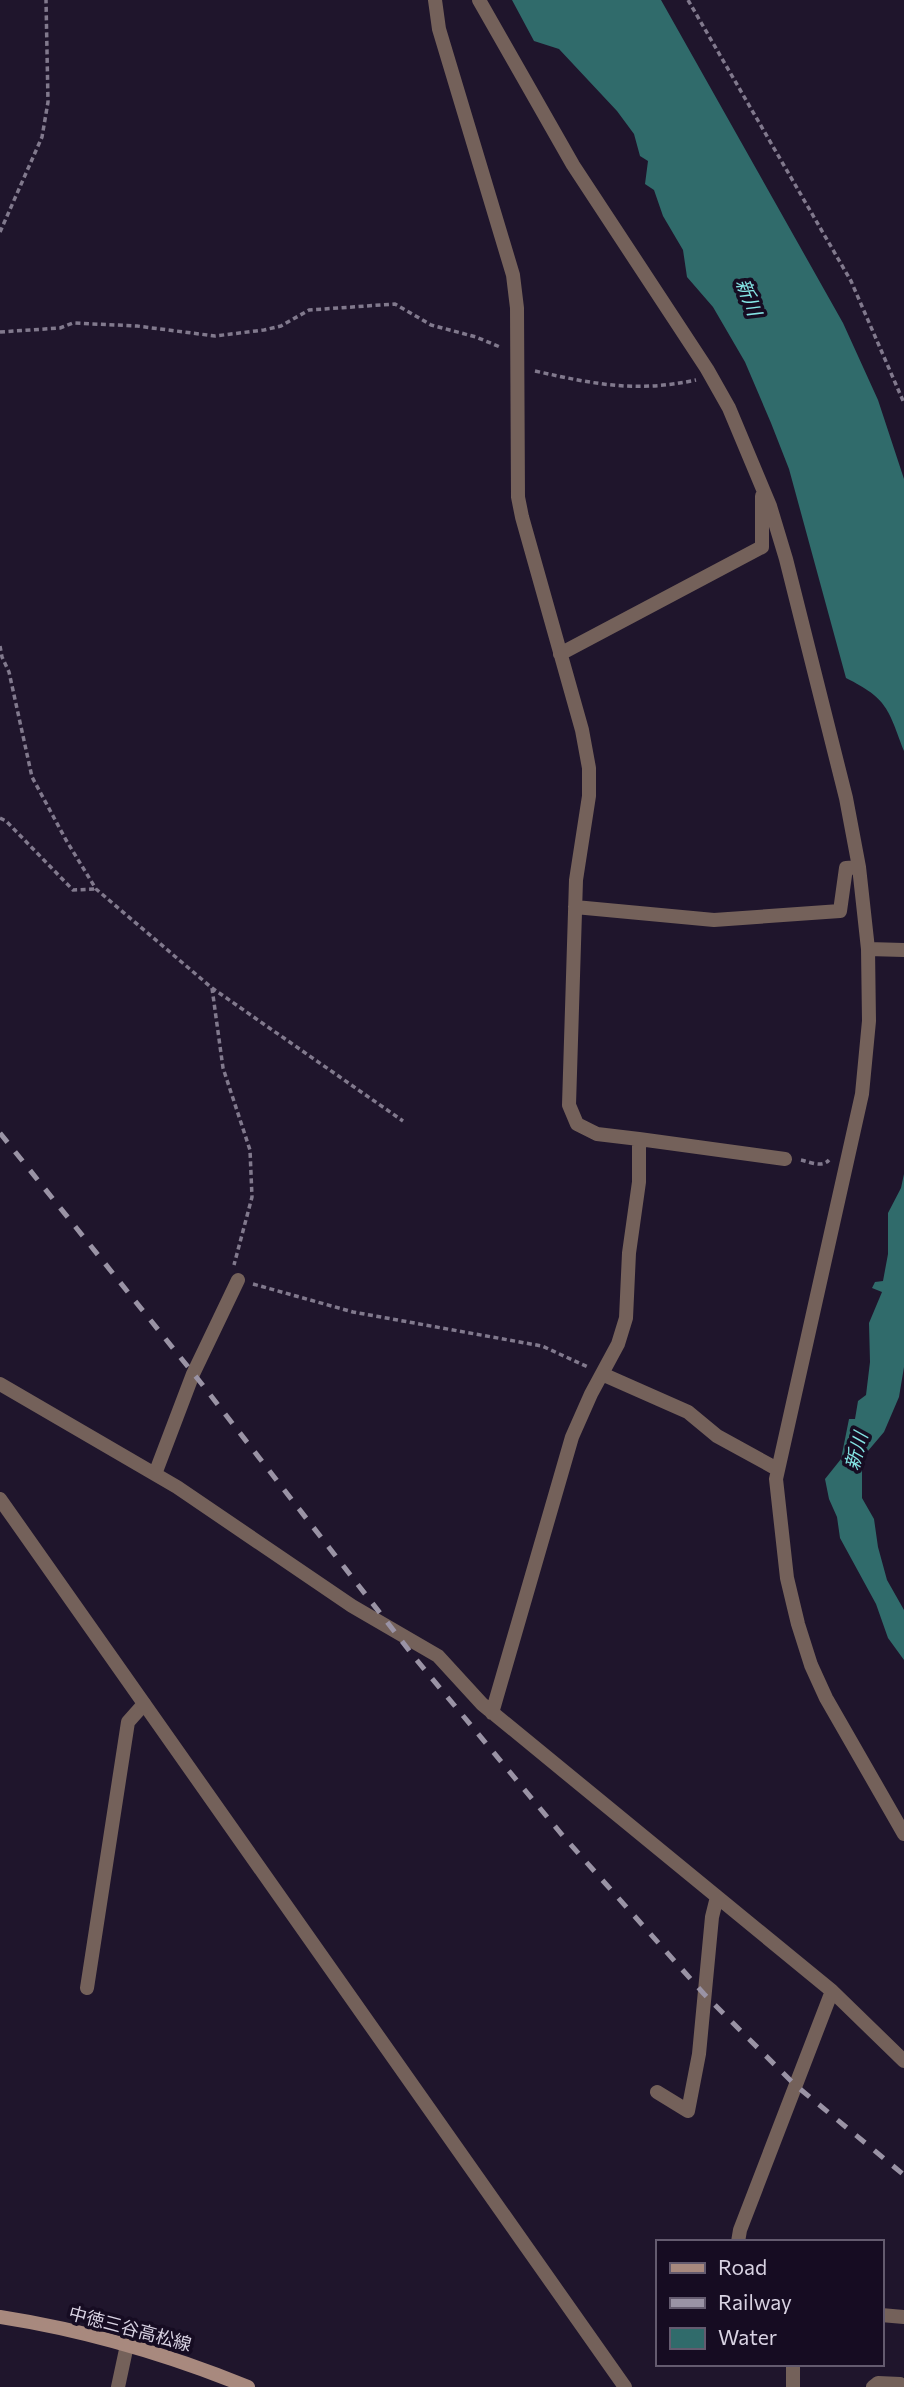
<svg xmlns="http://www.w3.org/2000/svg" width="904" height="2387" font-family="Commissioner,'Noto Sans JP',sans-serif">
<rect width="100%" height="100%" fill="#1f152c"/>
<path fill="#306b6b" d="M512 0H661L843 323 878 400 904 479V751C888 709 888 699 846 678L789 469 771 423 745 362 713 307 687 277 683 250 663 216 654 190 645 184 648 161 640 156 634 134 617 111 559 49 534 41Z
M904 1174V1367L899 1397 884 1432 862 1458V1498L874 1519 878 1547 887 1580 904 1610V1660L888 1638 876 1604 840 1538 837 1517 829 1499 825 1479 841 1459 849 1419H855L858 1401 866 1395 870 1362 869 1323 882 1292 872 1288 875 1282 883 1281 888 1254V1213L901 1188Z"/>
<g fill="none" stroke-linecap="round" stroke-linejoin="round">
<path stroke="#81798d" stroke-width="3.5" stroke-dasharray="5 3.5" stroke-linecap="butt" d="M688 0 851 281 904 403
M0 232 42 137 48 102 46 0
M0 332 60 328 73 323 137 326 215 336 264 330 281 326 309 310 395 304 431 325 476 337 500 347
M535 371C594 384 635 393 696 380
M0 646 2 657 9 672 32 777 66 840 96 889 212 988 403 1121
M0 818 6 821 73 890 96 889
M212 988 223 1068 250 1150 252 1197 234 1265
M801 1160C810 1162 822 1168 829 1160
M253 1284 353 1312 542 1346 588 1367"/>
<path stroke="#74615a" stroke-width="14" d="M435 0 439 29 513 275 517 308 518 497 522 517 582 730 589 768V796L576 880 569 1105 577 1124 597 1134 639 1139V1182L629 1253 626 1318 618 1344 591 1394 572 1437 492 1713
M479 0 573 165 707 369 729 408 770 506 786 559 846 798 859 867 868 949 869 1021 862 1094 776 1479 787 1578 798 1624 811 1665 826 1698 904 1834
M560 654 762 547V496
M575 907 714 920 840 911 846 868 859 867
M868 949 904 950
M639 1139 785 1159
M602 1374 688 1412 717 1436 777 1469
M0 1384 177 1487 352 1606 438 1656 482 1704 832 1991 904 2061
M155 1474 193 1374 238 1280
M87 1988 128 1722 144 1704
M657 2092 688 2111 699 2054 712 1917 717 1897
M738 2242 740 2230 832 1991
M881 2315 904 2317
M118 2387 127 2345
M793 2387V2364
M873 2387 878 2383 900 2384"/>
<path stroke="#74615a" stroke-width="14" d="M0 1499 625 2387"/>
<path stroke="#a8897e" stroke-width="14" d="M0 2317C84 2330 169 2355 248 2387"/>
<path stroke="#9a93a5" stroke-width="5" stroke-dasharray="12 12" stroke-linecap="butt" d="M0 1133 201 1383 415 1658 563 1836 704 1994 794 2084 904 2175"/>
</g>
<g text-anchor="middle" stroke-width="7" stroke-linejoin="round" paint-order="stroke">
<g font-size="18" fill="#d8d2e2" stroke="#160c22">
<text transform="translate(130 2329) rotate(15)" y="6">中徳三谷高松線</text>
</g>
<g font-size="19" font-style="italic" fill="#85e5e5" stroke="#160c22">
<text transform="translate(749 297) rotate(69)" y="7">新川</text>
<text transform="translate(856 1451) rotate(-75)" y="7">新川</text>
</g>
</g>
<rect x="656" y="2240" width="228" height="126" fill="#160c22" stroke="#645b6f" stroke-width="2"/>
<rect x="670" y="2263" width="35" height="10" fill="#a8897e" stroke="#645b6f" stroke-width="2"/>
<text x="718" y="2275" font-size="21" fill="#d8d2e2">Road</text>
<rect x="670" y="2298" width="35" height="10" fill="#9a93a5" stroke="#645b6f" stroke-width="2"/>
<text x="718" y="2310" font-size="21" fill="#d8d2e2">Railway</text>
<rect x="670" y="2328" width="35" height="21" fill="#306b6b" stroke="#645b6f" stroke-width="2"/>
<text x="718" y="2345" font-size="21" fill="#d8d2e2">Water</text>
</svg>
